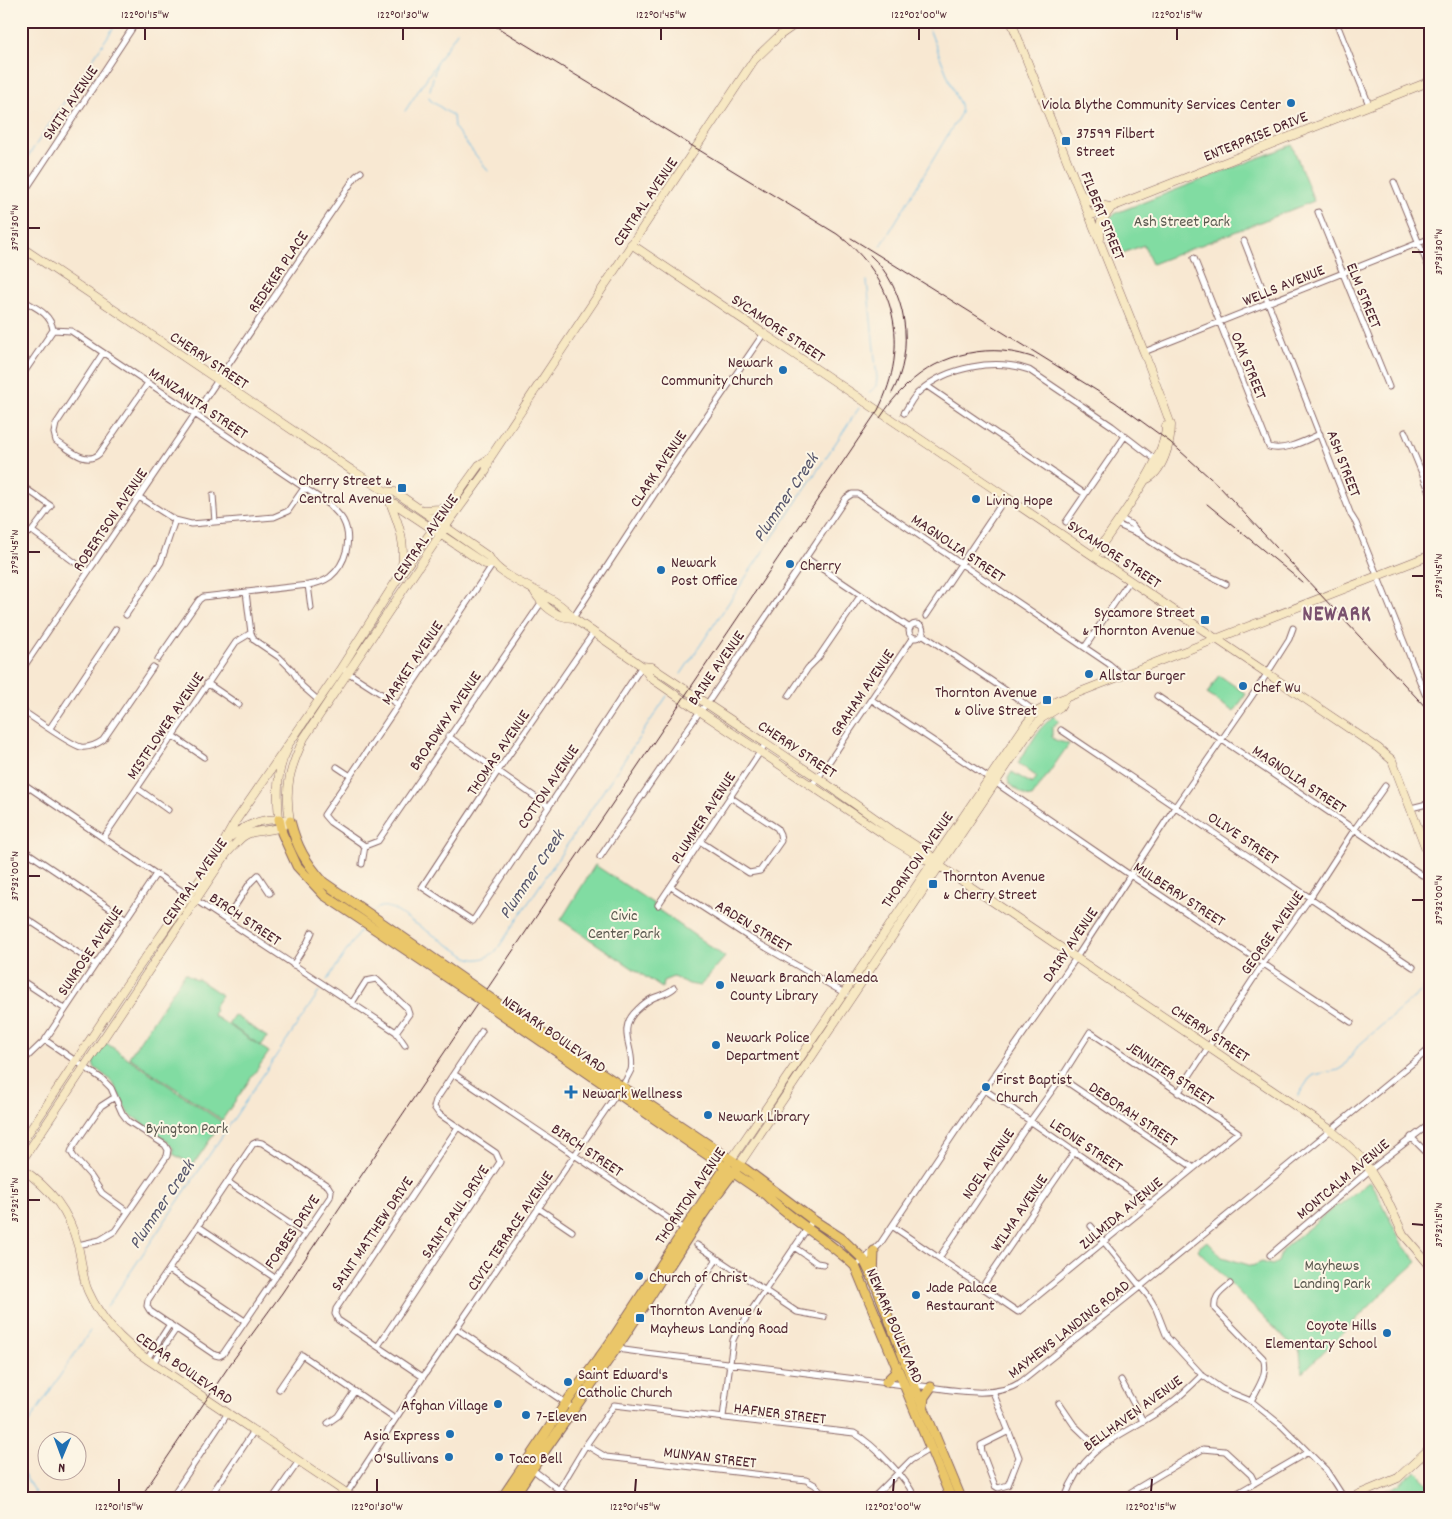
<svg xmlns="http://www.w3.org/2000/svg" width="1452" height="1519" font-family="Dekko,sans-serif">
<rect width="100%" height="100%" fill="#fcf5e5"/>
<filter id="ink" filterUnits="userSpaceOnUse"><feTurbulence type="fractalNoise" baseFrequency=".02" numOctaves="2"/><feDisplacementMap in="SourceGraphic" scale="10" xChannelSelector="R" yChannelSelector="G"/><feConvolveMatrix kernelMatrix="1 2 1 2 8 2 1 2 1" color-interpolation-filters="sRGB"/></filter>
<filter id="wash" filterUnits="userSpaceOnUse"><feTurbulence type="fractalNoise" baseFrequency=".0096" numOctaves="4" result="noise"/><feDisplacementMap in="SourceGraphic" scale="20" xChannelSelector="R" yChannelSelector="G"/><feGaussianBlur stdDeviation="1.12" result="paint"/><feColorMatrix in="noise" values="0 0 0 0 0 0 0 0 0 0 0 0 0 0 0 0 0 1.4 0 .05"/><feComposite in="paint" operator="in"/></filter>
<g filter="url(#wash)">
<rect width="100%" height="100%" fill="#f8e8d2"/>
<path fill="#81dca2" stroke="#667e66" d="M1292 145 1314 201 1152 264 1144 245 1115 256 1104 228 1105 221 1116 213Z
M1219 675 1246 694 1234 712 1207 694Z
M1053 716 1059 721 1052 727V737C1057 743 1063 741 1069 744L1032 797 1026 796 1009 784 1008 778 1012 772 1032 784 1037 777 1018 763 1040 729Z
M595 865 654 904 653 906 725 957 700 986 689 984 673 977 663 981 662 988 561 920Z
M185 973 196 980 198 979 222 995 213 1008 215 1010 213 1015 269 1052 222 1120 129 1057Z
M234 1015 267 1037 261 1046 228 1024Z
M106 1043 222 1122 193 1165 173 1154 174 1149 168 1142 128 1113 116 1088 108 1078 94 1067 93 1062Z
M1369 1182 1376 1191 1402 1244 1417 1262 1383 1293 1302 1373 1300 1352 1272 1326 1197 1249 1207 1241 1222 1257 1252 1266 1262 1262 1272 1265 1278 1262 1282 1250 1289 1244 1337 1205 1338 1206Z
M1416 1471 1431 1486V1498H1382L1380 1493 1398 1485Z"/>
<g fill="none" stroke-linecap="round" stroke-linejoin="round">
<path stroke="#6abae5" stroke-width="1" d="M430 90 437 62 457 32
M429 97 430 100 453 116 454 127 488 171
M405 111 436 64
M21 167 118 21
M881 246 961 113 960 104 956 97 926 21
M867 281 877 378 876 386 869 393
M681 674 859 408
M374 911C380 905 385 906 393 909L469 958C480 961 487 958 496 951L667 696
M327 980 362 928
M1298 1096 1309 1079 1314 1075 1338 1070 1344 1066 1358 1046 1426 987 1431 980
M107 1307 319 992
M21 1434 90 1331
M21 1469 38 1498"/>
</g>
</g>
<g filter="url(#ink)">
<g fill="none" stroke-linecap="round" stroke-linejoin="round">
<g stroke="#876565" stroke-width="7">
<path id="street" d="M1339 29 1369 105
M1394 182 1431 273
M21 197 137 21
M1318 212 1389 387
M1244 241 1351 515 1356 523 1425 694
M1194 258 1269 447C1285 452 1306 440 1320 434
M21 299C34 307 51 313 53 330L71 331 330 505C334 510 340 515 343 520 353 539 346 564 330 577 323 582 316 584 308 585L203 597 199 600 158 659
M1144 352 1431 238
M103 353 56 424 54 433 56 441C69 449 86 466 99 454L148 383
M21 377 53 330
M927 386 1085 494
M904 413C909 406 913 396 920 391 947 367 995 358 1029 370L1112 426 1156 460
M1405 432 1431 495
M22 486 51 506 32 531
M213 495 215 522
M139 497 175 520 191 524 274 517 288 511 304 488
M1120 518 1132 525 1139 534
M1066 522 1125 436
M1116 524 1139 534 1183 563 1226 584
M21 536 32 531 88 572
M806 558 910 628
M308 585 311 608
M246 592 251 633 254 640 279 657 292 670 302 686 319 701
M126 615 161 562 175 520
M926 616 1006 497
M573 618 669 472 764 333
M909 631a7 7 0 1 1 14 0a7 7 0 1 1-14 0Z
M594 632 498 771 422 887 473 921 642 666
M922 634 1017 698 1038 714
M1085 647 1130 580
M341 668 397 704
M21 671 356 176 361 172
M207 683 239 705
M789 696 808 668 818 658 861 595
M1157 696 1422 875 1431 876
M872 700 989 778
M21 710C33 717 70 745 81 747 90 748 96 745 103 740L153 667
M50 728 116 629
M1061 730 1413 967
M173 736 204 757
M448 736 548 806
M337 767 349 775
M21 782 156 874 396 1032 405 1045
M996 783 1130 875 1351 1022
M811 785 818 778 913 637
M137 788 168 810
M1411 808 1431 803
M104 837 236 642 251 633
M701 842 749 873 760 871 781 841 780 834 777 828 730 797
M365 846 330 822 324 815 493 564
M365 846 378 841 541 603
M21 848 125 918
M600 857 700 711 707 704 846 498 852 494H858L1109 664 1123 676
M362 864 365 846
M671 887 753 940 846 994
M658 905 766 743
M21 915 95 964
M226 920 250 883 258 875 270 893
M293 965 308 941 312 932
M21 980 65 1009
M352 1003 366 981 376 979 407 1008 409 1014 396 1032
M45 1040 102 1079 111 1088 122 1113 128 1121 165 1145 168 1150 167 1156 115 1231 100 1240 78 1245
M21 1063 45 1040 156 874
M454 1074 684 1229V1231
M1061 1078 1194 1168
M985 1090 1149 1203
M1178 1093 1263 964 1310 898 1354 830 1385 786
M115 1097 101 1106 73 1147 71 1152 74 1157 90 1175 102 1193 128 1212
M1411 1137 1431 1157
M257 1142 262 1143 328 1186 331 1191 330 1197 223 1354 219 1356 215 1355 150 1311 147 1306 148 1300 253 1144Z
M228 1182 305 1234
M538 1208 572 1231
M198 1226 275 1278
M892 1226 1018 1312 1238 1132 1090 1032 1061 1078 1033 1117 939 1258
M1091 1226 1149 1297 1156 1309 1167 1337 1202 1375 1222 1389 1251 1401 1282 1426 1326 1470 1344 1498
M697 1245 797 1312 824 1317
M794 1247 817 1263 823 1264
M1270 1255 1370 1170 1431 1123
M855 1266 864 1260 880 1244 955 1132 1076 958 1175 807 1263 680 1289 639 1293 628
M169 1270 245 1321
M1230 1284C1221 1292 1213 1296 1215 1309L1263 1358C1269 1373 1258 1387 1251 1401
M982 1287 1075 1151
M687 1303 717 1259
M457 1329 573 1408
M378 1346 500 1162 496 1153 439 1114 434 1107 436 1100 482 1031
M616 1346 624 1350 646 1353 904 1385
M147 1359 170 1324
M153 1363 176 1329
M423 1377 338 1320 335 1314 336 1309 458 1127
M1121 1380 1143 1421
M913 1385C945 1388 993 1401 1021 1382L1141 1286 1431 1048
M279 1389 302 1355 395 1419
M993 1392 1019 1457 1008 1485 998 1488 995 1486 982 1452 981 1445 1009 1431
M1059 1403 1074 1425 1098 1448
M723 1417 733 1340 738 1330 813 1220
M328 1423 338 1416 354 1392
M586 1445 606 1457 806 1480 815 1485 827 1498
M532 1469 559 1490 572 1498
M347 1493 423 1377 626 1080C627 1077 630 1073 631 1070 636 1050 615 1030 637 1010 641 1006 647 1001 653 998 660 995 667 994 674 988
M171 1498 228 1413
M209 1498 254 1431
M273 1498 299 1461
M554 1498 586 1445 614 1405 854 1433C873 1444 907 1478 915 1498
M873 1498 911 1460 931 1448
M1065 1498C1085 1440 1128 1436 1171 1403 1182 1395 1192 1385 1202 1375
M1126 1498 1131 1492 1203 1449 1225 1451 1251 1475 1255 1483
M1229 1498 1308 1452"/>
</g>
<g stroke="#876565" stroke-width="9">
<path id="secondary" d="M1011 21 1144 352 1171 425C1171 442 1163 473 1145 480
M1082 195 1095 204 1110 207
M1089 216 1431 81
M1100 239 1101 222 1111 208
M631 244 1378 748 1392 760 1431 862
M21 247 353 471 385 491 395 492 489 557C501 582 555 592 573 618L642 666 651 678 680 698 888 837 924 859 934 861
M389 500 485 564H493
M389 500C399 524 407 544 401 571
M423 510 440 509 448 506
M1094 556C1114 526 1166 460 1166 426
M534 591C542 605 556 618 573 618
M642 666 652 667 659 672 818 778 893 831 929 854 934 861 940 866 1331 1130 1358 1154 1370 1170 1383 1191 1403 1234 1431 1267
M279 819C277 797 276 770 287 750
M290 821C284 788 290 768 304 738L446 526 486 471 490 458 754 60 780 35 800 21
M220 849 235 822 341 668 400 575 479 465 490 458
M21 1144 127 984 229 838C245 825 264 817 285 820
M731 1160 1026 724 1036 712 1057 701 1431 555
M21 1162 227 853C232 848 238 840 244 836 256 828 273 833 284 825
M739 1165 1028 734 1042 718 1060 707 1065 699
M21 1168C51 1189 69 1211 78 1246 82 1261 82 1278 88 1291 101 1320 122 1342 147 1359L354 1498
M1350 1498 1398 1478 1431 1447"/>
</g>
<g stroke="#876565" stroke-width="11">
<path id="primary" d="M279 819 282 833 297 866 324 895 469 992
M290 821C297 848 305 861 323 882L473 986
M497 1003 745 1169 813 1220 841 1238 864 1260 876 1285 914 1385 961 1498
M493 1008 766 1195C793 1222 827 1239 855 1266L951 1498
M873 1277 874 1251
M886 1382 895 1373 897 1366
M923 1406 924 1397 931 1387
M502 1498 566 1403 610 1343 727 1165
M513 1498C546 1446 583 1398 617 1347 657 1288 692 1225 736 1169"/>
</g>
<use href="#street" stroke="#fff" stroke-width="5"/>
<use href="#secondary" stroke="#f7e8c3" stroke-width="8"/>
<use href="#primary" stroke="#eac669" stroke-width="9"/>
<path stroke="#4a1f2b" stroke-width="1" d="M851 238 1115 402 1170 442 1219 486 1431 713
M870 255C907 288 916 350 892 393
M880 418C888 406 896 395 907 385 940 353 993 341 1037 359
M1207 504 1302 582
M140 1498 231 1363 282 1293 878 410C911 345 896 278 837 234L487 21"/>
<g stroke="#876565" stroke-width="11" stroke-linecap="butt">
<path id="primary-bridge" d="M473 986 497 1003
M469 992 493 1008"/>
</g>
<use href="#primary-bridge" stroke="#eac669" stroke-width="9"/>
</g>
</g>
<path fill="none" stroke="#4a1f2b" stroke-width="2" d="M145 40V28M403 40V28M661 40V28M919 40V28M1177 40V28M28 228H40M1412 252H1424M28 552H40M1412 576H1424M28 876H40M1412 900H1424M28 1200H40M1412 1224 1424 1225M119 1492V1479M377 1492V1479M635 1492 636 1479M893 1492 894 1479M1151 1492 1152 1479"/>
<g fill="#1f6fb2" stroke="#fcf5e5" stroke-width="2">
<circle cx="1291" cy="103" r="5"/>
<rect x="1061" y="136" width="10" height="10" rx="2.5"/>
<circle cx="783" cy="370" r="5"/>
<rect x="397" y="483" width="10" height="10" rx="2.5"/>
<circle cx="976" cy="499" r="5"/>
<circle cx="790" cy="564" r="5"/>
<circle cx="661" cy="570" r="5"/>
<rect x="1200" y="615" width="10" height="10" rx="2.5"/>
<circle cx="1089" cy="674" r="5"/>
<circle cx="1243" cy="686" r="5"/>
<rect x="1042" y="695" width="10" height="10" rx="2.5"/>
<rect x="928" y="879" width="10" height="10" rx="2.5"/>
<circle cx="720" cy="985" r="5"/>
<circle cx="716" cy="1045" r="5"/>
<circle cx="986" cy="1087" r="5"/>
<path d="M568.5 1084.5h5v5h5v5h-5v5h-5v-5h-5v-5h5z"/>
<circle cx="708" cy="1115" r="5"/>
<circle cx="639" cy="1276" r="5"/>
<circle cx="916" cy="1295" r="5"/>
<rect x="635" y="1313" width="10" height="10" rx="2.5"/>
<circle cx="1387" cy="1333" r="5"/>
<circle cx="568" cy="1382" r="5"/>
<circle cx="498" cy="1404" r="5"/>
<circle cx="526" cy="1415" r="5"/>
<circle cx="450" cy="1434" r="5"/>
<circle cx="449" cy="1457" r="5"/>
<circle cx="499" cy="1457" r="5"/>
</g>
<g text-anchor="middle" stroke-width="4" stroke-linejoin="round" paint-order="stroke">
<g font-size="16" fill="#4a1f2b" stroke="#fcf5e5">
<text transform="translate(69 102) rotate(-56)" y="6">SMITH AVENUE</text>
<text transform="translate(1255 135) rotate(-22)" y="6">ENTERPRISE DRIVE</text>
<text transform="translate(644 201) rotate(-56)" y="6">CENTRAL AVENUE</text>
<text transform="translate(1104 215) rotate(68)" y="6">FILBERT STREET</text>
<text transform="translate(277 271) rotate(-56)" y="6">REDEKER PLACE</text>
<text transform="translate(1283 284) rotate(-22)" y="6">WELLS AVENUE</text>
<text transform="translate(1365 295) rotate(68)" y="6">ELM STREET</text>
<text transform="translate(779 327) rotate(34)" y="6">SYCAMORE STREET</text>
<text transform="translate(210 359) rotate(34)" y="6">CHERRY STREET</text>
<text transform="translate(1250 365) rotate(68)" y="6">OAK STREET</text>
<text transform="translate(199 402) rotate(34)" y="6">MANZANITA STREET</text>
<text transform="translate(1345 463) rotate(69)" y="6">ASH STREET</text>
<text transform="translate(657 468) rotate(-56)" y="6">CLARK AVENUE</text>
<text transform="translate(109 519) rotate(-56)" y="6">ROBERTSON AVENUE</text>
<text transform="translate(424 537) rotate(-55)" y="6">CENTRAL AVENUE</text>
<text transform="translate(959 547) rotate(34)" y="6">MAGNOLIA STREET</text>
<text transform="translate(1115 553) rotate(34)" y="6">SYCAMORE STREET</text>
<text transform="translate(411 662) rotate(-56)" y="6">MARKET AVENUE</text>
<text transform="translate(715 667) rotate(-55)" y="6">BAINE AVENUE</text>
<text transform="translate(861 692) rotate(-56)" y="6">GRAHAM AVENUE</text>
<text transform="translate(444 720) rotate(-56)" y="6">BROADWAY AVENUE</text>
<text transform="translate(164 725) rotate(-56)" y="6">MISTFLOWER AVENUE</text>
<text transform="translate(798 748) rotate(34)" y="6">CHERRY STREET</text>
<text transform="translate(497 752) rotate(-56)" y="6">THOMAS AVENUE</text>
<text transform="translate(1300 778) rotate(34)" y="6">MAGNOLIA STREET</text>
<text transform="translate(547 786) rotate(-56)" y="6">COTTON AVENUE</text>
<text transform="translate(702 817) rotate(-57)" y="6">PLUMMER AVENUE</text>
<text transform="translate(1244 837) rotate(34)" y="6">OLIVE STREET</text>
<text transform="translate(916 859) rotate(-55)" y="6">THORNTON AVENUE</text>
<text transform="translate(193 881) rotate(-55)" y="6">CENTRAL AVENUE</text>
<text transform="translate(1180 893) rotate(33)" y="6">MULBERRY STREET</text>
<text transform="translate(246 918) rotate(34)" y="6">BIRCH STREET</text>
<text transform="translate(754 925) rotate(31)" y="6">ARDEN STREET</text>
<text transform="translate(1271 932) rotate(-55)" y="6">GEORGE AVENUE</text>
<text transform="translate(1069 944) rotate(-56)" y="6">DAIRY AVENUE</text>
<text transform="translate(89 950) rotate(-56)" y="6">SUNROSE AVENUE</text>
<text transform="translate(1211 1032) rotate(34)" y="6">CHERRY STREET</text>
<text transform="translate(555 1033) rotate(35)" y="6">NEWARK BOULEVARD</text>
<text transform="translate(1171 1072) rotate(34)" y="6">JENNIFER STREET</text>
<text transform="translate(1134 1113) rotate(34)" y="6">DEBORAH STREET</text>
<text transform="translate(1087 1144) rotate(34)" y="6">LEONE STREET</text>
<text transform="translate(588 1149) rotate(34)" y="6">BIRCH STREET</text>
<text transform="translate(987 1163) rotate(-56)" y="6">NOEL AVENUE</text>
<text transform="translate(1342 1178) rotate(-40)" y="6">MONTCALM AVENUE</text>
<text transform="translate(689 1195) rotate(-56)" y="6">THORNTON AVENUE</text>
<text transform="translate(454 1211) rotate(-56)" y="6">SAINT PAUL DRIVE</text>
<text transform="translate(1018 1212) rotate(-56)" y="6">WILMA AVENUE</text>
<text transform="translate(1120 1212) rotate(-40)" y="6">ZULMIDA AVENUE</text>
<text transform="translate(509 1230) rotate(-56)" y="6">CIVIC TERRACE AVENUE</text>
<text transform="translate(291 1231) rotate(-56)" y="6">FORBES DRIVE</text>
<text transform="translate(371 1233) rotate(-56)" y="6">SAINT MATTHEW DRIVE</text>
<text transform="translate(896 1325) rotate(67)" y="6">NEWARK BOULEVARD</text>
<text transform="translate(1068 1328) rotate(-38)" y="6">MAYHEWS LANDING ROAD</text>
<text transform="translate(185 1367) rotate(35)" y="6">CEDAR BOULEVARD</text>
<text transform="translate(780 1412) rotate(7)" y="6">HAFNER STREET</text>
<text transform="translate(1132 1412) rotate(-36)" y="6">BELLHAVEN AVENUE</text>
<text transform="translate(710 1456) rotate(7)" y="6">MUNYAN STREET</text>
</g>
<g font-size="16" fill="#4a1f2b" stroke="#fcf5e5" text-anchor="start">
<text x="1281" y="109" text-anchor="end">Viola Blythe Community Services Center</text>
<text x="1076" y="138">37599 Filbert<tspan x="1076" dy="18">Street</tspan></text>
<text x="773" y="367" text-anchor="end">Newark<tspan x="773" dy="18">Community Church</tspan></text>
<text x="392" y="485" text-anchor="end">Cherry Street &amp;<tspan x="392" dy="18">Central Avenue</tspan></text>
<text x="986" y="505">Living Hope</text>
<text x="671" y="567">Newark<tspan x="671" dy="18">Post Office</tspan></text>
<text x="800" y="570">Cherry</text>
<text x="1195" y="617" text-anchor="end">Sycamore Street<tspan x="1195" dy="18">&amp; Thornton Avenue</tspan></text>
<text x="1099" y="680">Allstar Burger</text>
<text x="1253" y="692">Chef Wu</text>
<text x="1037" y="697" text-anchor="end">Thornton Avenue<tspan x="1037" dy="18">&amp; Olive Street</tspan></text>
<text x="943" y="881">Thornton Avenue<tspan x="943" dy="18">&amp; Cherry Street</tspan></text>
<text x="730" y="982">Newark Branch Alameda<tspan x="730" dy="18">County Library</tspan></text>
<text x="726" y="1042">Newark Police<tspan x="726" dy="18">Department</tspan></text>
<text x="996" y="1084">First Baptist<tspan x="996" dy="18">Church</tspan></text>
<text x="582" y="1098">Newark Wellness</text>
<text x="718" y="1121">Newark Library</text>
<text x="649" y="1282">Church of Christ</text>
<text x="926" y="1292">Jade Palace<tspan x="926" dy="18">Restaurant</tspan></text>
<text x="650" y="1315">Thornton Avenue &amp;<tspan x="650" dy="18">Mayhews Landing Road</tspan></text>
<text x="1377" y="1330" text-anchor="end">Coyote Hills<tspan x="1377" dy="18">Elementary School</tspan></text>
<text x="578" y="1379">Saint Edward's<tspan x="578" dy="18">Catholic Church</tspan></text>
<text x="488" y="1410" text-anchor="end">Afghan Village</text>
<text x="536" y="1421">7-Eleven</text>
<text x="440" y="1440" text-anchor="end">Asia Express</text>
<text x="439" y="1463" text-anchor="end">O'Sullivans</text>
<text x="509" y="1463">Taco Bell</text>
</g>
<g font-size="16" fill="#5a584f" stroke="#fcf5e5">
<text x="1182" y="226">Ash Street Park</text>
<text x="624" y="920">Civic<tspan x="624" dy="18">Center Park</tspan></text>
<text x="187" y="1133">Byington Park</text>
<text x="1332" y="1270">Mayhews<tspan x="1332" dy="18">Landing Park</tspan></text>
</g>
<g font-size="18" font-style="italic" fill="#55556c" stroke="#fcf5e5">
<text transform="translate(785 497) rotate(-56)" y="6">Plummer Creek</text>
<text transform="translate(531 874) rotate(-56)" y="6">Plummer Creek</text>
<text transform="translate(161 1204) rotate(-56)" y="6">Plummer Creek</text>
</g>
<g font-size="21" font-weight="bold" letter-spacing="1" fill="#7a516e" stroke="#fcf5e5">
<text x="1337" y="620">NEWARK</text>
</g>
</g>
<rect width="1452" height="1519" fill="none" stroke="#fcf5e5" stroke-width="55"/>
<g transform="translate(62 1456) rotate(181)"><circle r="24" fill="#fcf5e5" stroke="#b59f9b"/>
<path d="M0-4L9 19L0 12L-9 19Z" fill="#1f6fb2"/>
<text y="-8" font-size="14" font-weight="bold" text-anchor="middle" fill="#4a1f2b">N</text>
</g>
<rect x="28" y="28" width="1396" height="1464" fill="none" stroke="#4a1f2b" stroke-width="2"/>
<g font-size="12" text-anchor="middle" fill="#4a1f2b">
<text x="145" y="18">122°01'15"W</text>
<text x="403" y="18">122°01'30"W</text>
<text x="661" y="18">122°01'45"W</text>
<text x="919" y="18">122°02'00"W</text>
<text x="1177" y="18">122°02'15"W</text>
<text transform="translate(14 228) rotate(-90)" y="4">37°31'30"N</text>
<text transform="translate(1438 252) rotate(-90)" y="4">37°31'30"N</text>
<text transform="translate(14 552) rotate(-90)" y="4">37°31'45"N</text>
<text transform="translate(1438 576) rotate(-90)" y="4">37°31'45"N</text>
<text transform="translate(14 876) rotate(-90)" y="4">37°32'00"N</text>
<text transform="translate(1438 900) rotate(-90)" y="4">37°32'00"N</text>
<text transform="translate(14 1200) rotate(-90)" y="4">37°32'15"N</text>
<text transform="translate(1438 1225) rotate(-90)" y="4">37°32'15"N</text>
<text x="119" y="1510">122°01'15"W</text>
<text x="377" y="1510">122°01'30"W</text>
<text x="635" y="1510">122°01'45"W</text>
<text x="893" y="1510">122°02'00"W</text>
<text x="1151" y="1510">122°02'15"W</text>
</g>
</svg>
